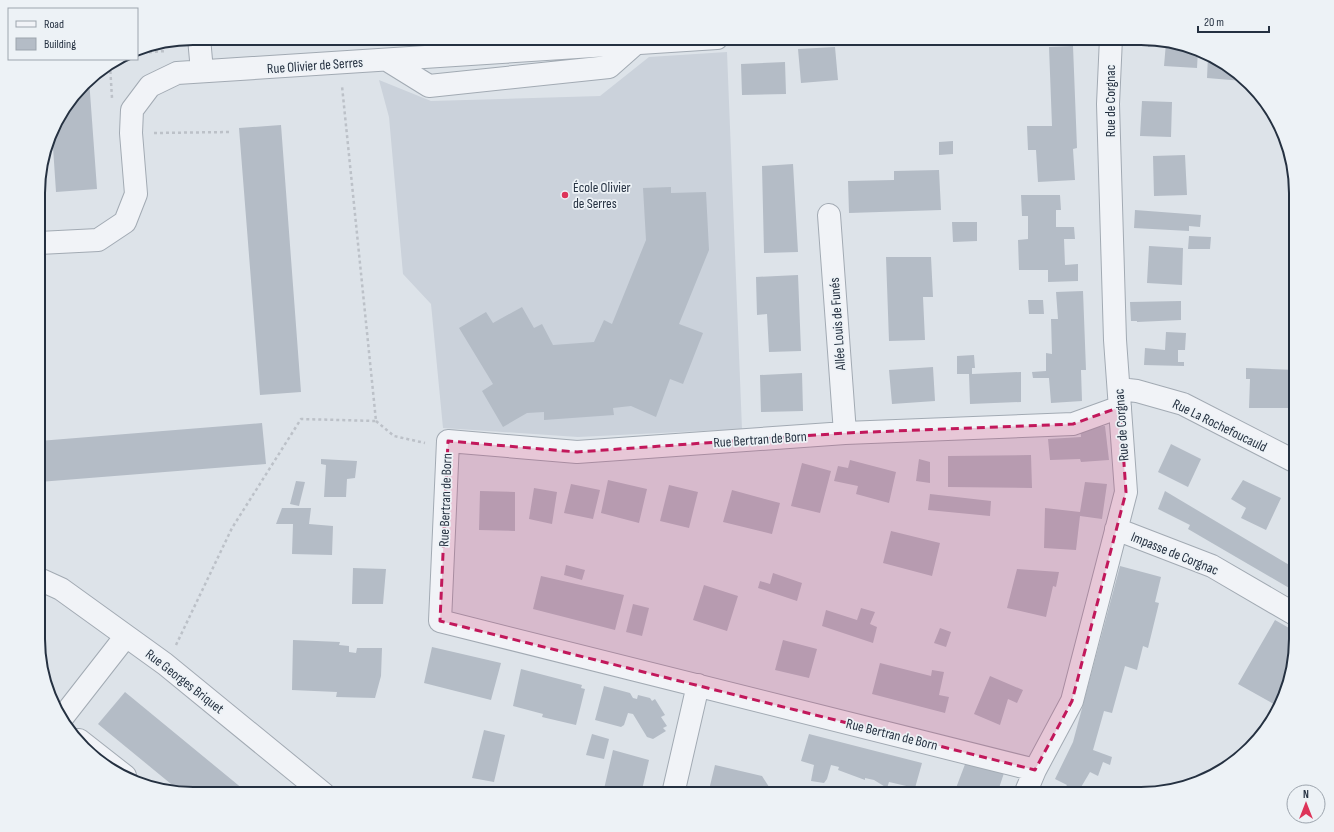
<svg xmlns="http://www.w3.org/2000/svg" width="1334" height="832" font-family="'Sofia Sans Condensed',sans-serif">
<rect width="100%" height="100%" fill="#dde3e9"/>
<path fill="#cbd2db" d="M727 52 742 429 578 437 443 428 431 304 403 274 389 117 379 80 431 101 600 96 649 57Z"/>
<path fill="#b4bcc6" d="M1148 39 1190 46 1198 50 1197 68 1164 66 1166 43 1148 47Z
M1073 46 1077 148 1073 149 1075 180 1038 182 1036 150H1028L1027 126H1052L1049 47Z
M835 47 838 80 801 83 798 49Z
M1208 55 1227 64 1243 81 1207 78Z
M785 62 786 94 742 95 741 64Z
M89 79 97 189 56 192 52 132 54 124Z
M1142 101 1172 102 1171 137 1140 136Z
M281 125 301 392 260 395 239 128Z
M953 141V154L939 155V142Z
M1185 155 1187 195 1154 196 1153 156Z
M793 164 798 252 764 253 762 166Z
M939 170 941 210 849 213 848 181 894 180V171Z
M671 187V193L706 192 709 250 679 324 703 333 683 384 670 379 656 417 631 406 613 408 614 415 544 420V412L527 413 503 427 482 391 493 384 459 328 486 312 493 323 522 307 534 328 542 324 553 345 594 342 604 320 612 324 646 240 643 188Z
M1021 195H1060L1061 210H1056V227H1074L1075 239H1064L1065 265 1078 264V281L1048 282V270H1019L1018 240 1028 239V216H1022Z
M1135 210 1201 215 1200 227 1189 226V231L1134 228Z
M952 222H977V241L953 242Z
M1189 236 1211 237 1210 249H1188Z
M1149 246 1183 248 1182 285 1147 283Z
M886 257H931L933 297H923L925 340 889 341Z
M798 275 801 351 769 352 767 314 757 315 756 277Z
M1083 291 1086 370H1081L1082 401 1051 403 1049 378H1033L1032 372 1046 371V353L1052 354 1051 319H1058L1056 292Z
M1028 300H1043L1044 314H1029Z
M1181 301V320L1137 322V321H1131L1130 302Z
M1166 332 1186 333 1185 350H1178V362H1184V366L1144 365 1145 348 1165 350Z
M974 355 975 368H972V374L1021 372V402L970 404 969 374H957V356Z
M933 367 935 401 892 404 889 370Z
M1246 368 1296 370V380L1289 379 1288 408H1249L1250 379H1246Z
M802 373 803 411 761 412 760 375Z
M262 423 266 464 39 482V441Z
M1105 426 1109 460 1081 462 1080 459 1050 460 1048 439 1081 437 1080 428Z
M1171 444 1201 459 1188 487 1158 472Z
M1031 455 1032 488 948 487V456Z
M321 459 357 461 355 478 347 479 346 497H324L326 465 321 464Z
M919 459 930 462V483L916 481Z
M850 460 896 472 889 503 856 494 858 486 834 481 838 466 848 468Z
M802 463 831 471 820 513 791 506Z
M608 480 647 489 639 523 601 513Z
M1243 480 1281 498 1266 530 1241 518 1246 508 1231 499Z
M296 481 305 482 299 506 290 504Z
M1085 482 1107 484 1102 519 1080 516 1076 550 1044 548 1045 508 1080 512Z
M571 484 600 490 593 519 564 513Z
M669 485 698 492 689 528 660 521Z
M534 488 557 492 552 524 529 519Z
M732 490 780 503 772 534 723 522Z
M480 491 515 492V531L479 530Z
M1165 491 1296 569V592L1188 529 1190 525 1158 509Z
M930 494 991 501 990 516 928 510Z
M282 508H311L309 524 333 526 332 555 292 554 293 524H276Z
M891 531 940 543 932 576 883 563Z
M566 565 585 570 582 580 564 575Z
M1120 566 1161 577 1155 602 1159 603 1148 648 1143 646 1137 670 1125 666 1112 713 1104 711 1093 750 1112 757 1110 765 1103 762 1098 776 1090 772 1077 794H1065L1062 792 1067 785 1055 779 1073 742Z
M353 568 386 569 383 604H352Z
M1017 569 1059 572 1056 587 1053 586 1046 617 1007 608Z
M773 573 802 583 797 601 758 588 760 581 770 584Z
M541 576 624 595 615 630 533 609Z
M704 585 738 596 727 631 693 620Z
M633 604 649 608 642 636 626 632Z
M861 608 875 612 870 624 877 627 873 643 822 626 826 610 857 620Z
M1275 620 1296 632V649L1288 688 1279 707 1238 684Z
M940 628 951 632 946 647 934 643Z
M293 640 340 642 339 645 349 646V652L356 653 357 648H382L381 676 375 698 336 697 337 692 292 690Z
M783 640 817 649 809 678 775 670Z
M432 647 501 663 491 700 424 683Z
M880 663 931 676 932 670 944 672 939 695 949 697 945 713 872 694Z
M521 669 582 685 581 688 585 689 576 725 542 717 543 714 513 706Z
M990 676 1023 690 1017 703 1008 699 1000 725 974 714Z
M604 686 630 693 633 698 637 699 638 695 650 698 652 701 655 699 665 715 661 717 667 726 663 728 666 731 653 739 647 737 633 714 628 713 624 725 621 727 595 720Z
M125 692 249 794 182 793 98 724Z
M484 730 505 735 494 782 472 778Z
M592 734 609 739 604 759 586 755Z
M809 734 922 763 915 788 889 782 887 788 874 780 865 778V780L838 770 839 767 831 765 827 779 824 783 811 781 814 765 801 761Z
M613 750 649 760 641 794H600L602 788 604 789Z
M967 759 1004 773 997 794H949L952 787 956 788Z
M715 765 762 776 771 790 769 794H708Z"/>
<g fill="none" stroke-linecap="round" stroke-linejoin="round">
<g stroke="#a2aab3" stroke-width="24">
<path id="minor" d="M199 38 202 71
M387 60 429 86 609 67 635 44
M829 215 845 433
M39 243 98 240 125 222 136 194 131 133 132 110 150 86 177 73 717 38
M1119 389 1137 391 1183 404 1296 462
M1116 529 1212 566 1296 615
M39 579 61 589 165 664 324 794
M62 718 126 636
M79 740 125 776
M1035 770 440 621 448 441 577 452 845 433 1073 424 1120 407
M673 794 698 685
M1025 794 1035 770 1072 701 1126 492 1115 340 1108 104 1111 38"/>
</g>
<path stroke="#bcc1c8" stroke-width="2.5" stroke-dasharray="3 3" stroke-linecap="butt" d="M137 53 166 51
M110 65 112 98
M154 133 230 132
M376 421 394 436 425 443
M176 645 232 528 301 419 376 421 342 86"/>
<use href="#minor" stroke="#f1f3f7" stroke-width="22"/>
</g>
<path fill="#c2185b" fill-opacity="0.2" stroke="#c2185b" stroke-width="3" stroke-dasharray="8 5" stroke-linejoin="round" d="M1120 407 1126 492 1072 701 1035 770 440 621 448 441 577 452 845 433 1073 424Z"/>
<circle fill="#dd3459" stroke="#edf2f6" stroke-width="1.5" cx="565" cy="195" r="4"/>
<g text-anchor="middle" stroke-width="3.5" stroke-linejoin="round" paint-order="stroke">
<g font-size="14" fill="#253141" stroke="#edf2f6">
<text transform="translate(315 65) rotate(-4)" y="5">Rue Olivier de Serres</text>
<text transform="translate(1110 101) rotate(-90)" y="5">Rue de Corgnac</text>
<text transform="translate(837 324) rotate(-94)" y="5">Allée Louis de Funés</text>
<text transform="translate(1121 425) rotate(-94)" y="5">Rue de Corgnac</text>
<text transform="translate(1220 425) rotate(26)" y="5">Rue La Rochefoucauld</text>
<text transform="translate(760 439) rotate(-4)" y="5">Rue Bertran de Born</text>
<text transform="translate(445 500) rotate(-88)" y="5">Rue Bertran de Born</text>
<text transform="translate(1175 553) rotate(22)" y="5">Impasse de Corgnac</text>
<text transform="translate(185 681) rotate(38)" y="5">Rue Georges Briquet</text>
<text transform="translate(892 734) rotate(14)" y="5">Rue Bertran de Born</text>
</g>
<g font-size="14" fill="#253141" stroke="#edf2f6" text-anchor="start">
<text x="573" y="192">École Olivier<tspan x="573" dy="16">de Serres</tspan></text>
</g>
</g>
<path d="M0 0H1334V832H0ZM193 45H1141A148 148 0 0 1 1289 193V639A148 148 0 0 1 1141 787H193A148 148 0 0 1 45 639V193A148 148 0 0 1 193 45Z" fill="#edf2f6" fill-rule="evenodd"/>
<path fill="none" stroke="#253141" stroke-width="2" d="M193 45H1141A148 148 0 0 1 1289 193V639A148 148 0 0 1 1141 787H193A148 148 0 0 1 45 639V193A148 148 0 0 1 193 45Z"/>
<rect x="8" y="8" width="130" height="52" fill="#edf2f6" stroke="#9da5ae"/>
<rect x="16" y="21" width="20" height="6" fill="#f1f3f7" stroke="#9da5ae"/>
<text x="44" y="28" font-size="12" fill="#253141">Road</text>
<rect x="16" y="38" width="20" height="12" fill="#b4bcc6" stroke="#9da5ae"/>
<text x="44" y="48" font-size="12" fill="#253141">Building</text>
<g transform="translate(1306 804)"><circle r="19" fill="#edf2f6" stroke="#9da5ae"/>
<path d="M0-3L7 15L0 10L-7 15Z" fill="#dd3459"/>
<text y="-6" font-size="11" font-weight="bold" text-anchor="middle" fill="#253141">N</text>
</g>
<path d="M1198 26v6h71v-6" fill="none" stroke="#253141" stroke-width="2"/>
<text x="1204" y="26" font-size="12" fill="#253141" stroke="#edf2f6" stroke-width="3" paint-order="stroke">20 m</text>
</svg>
